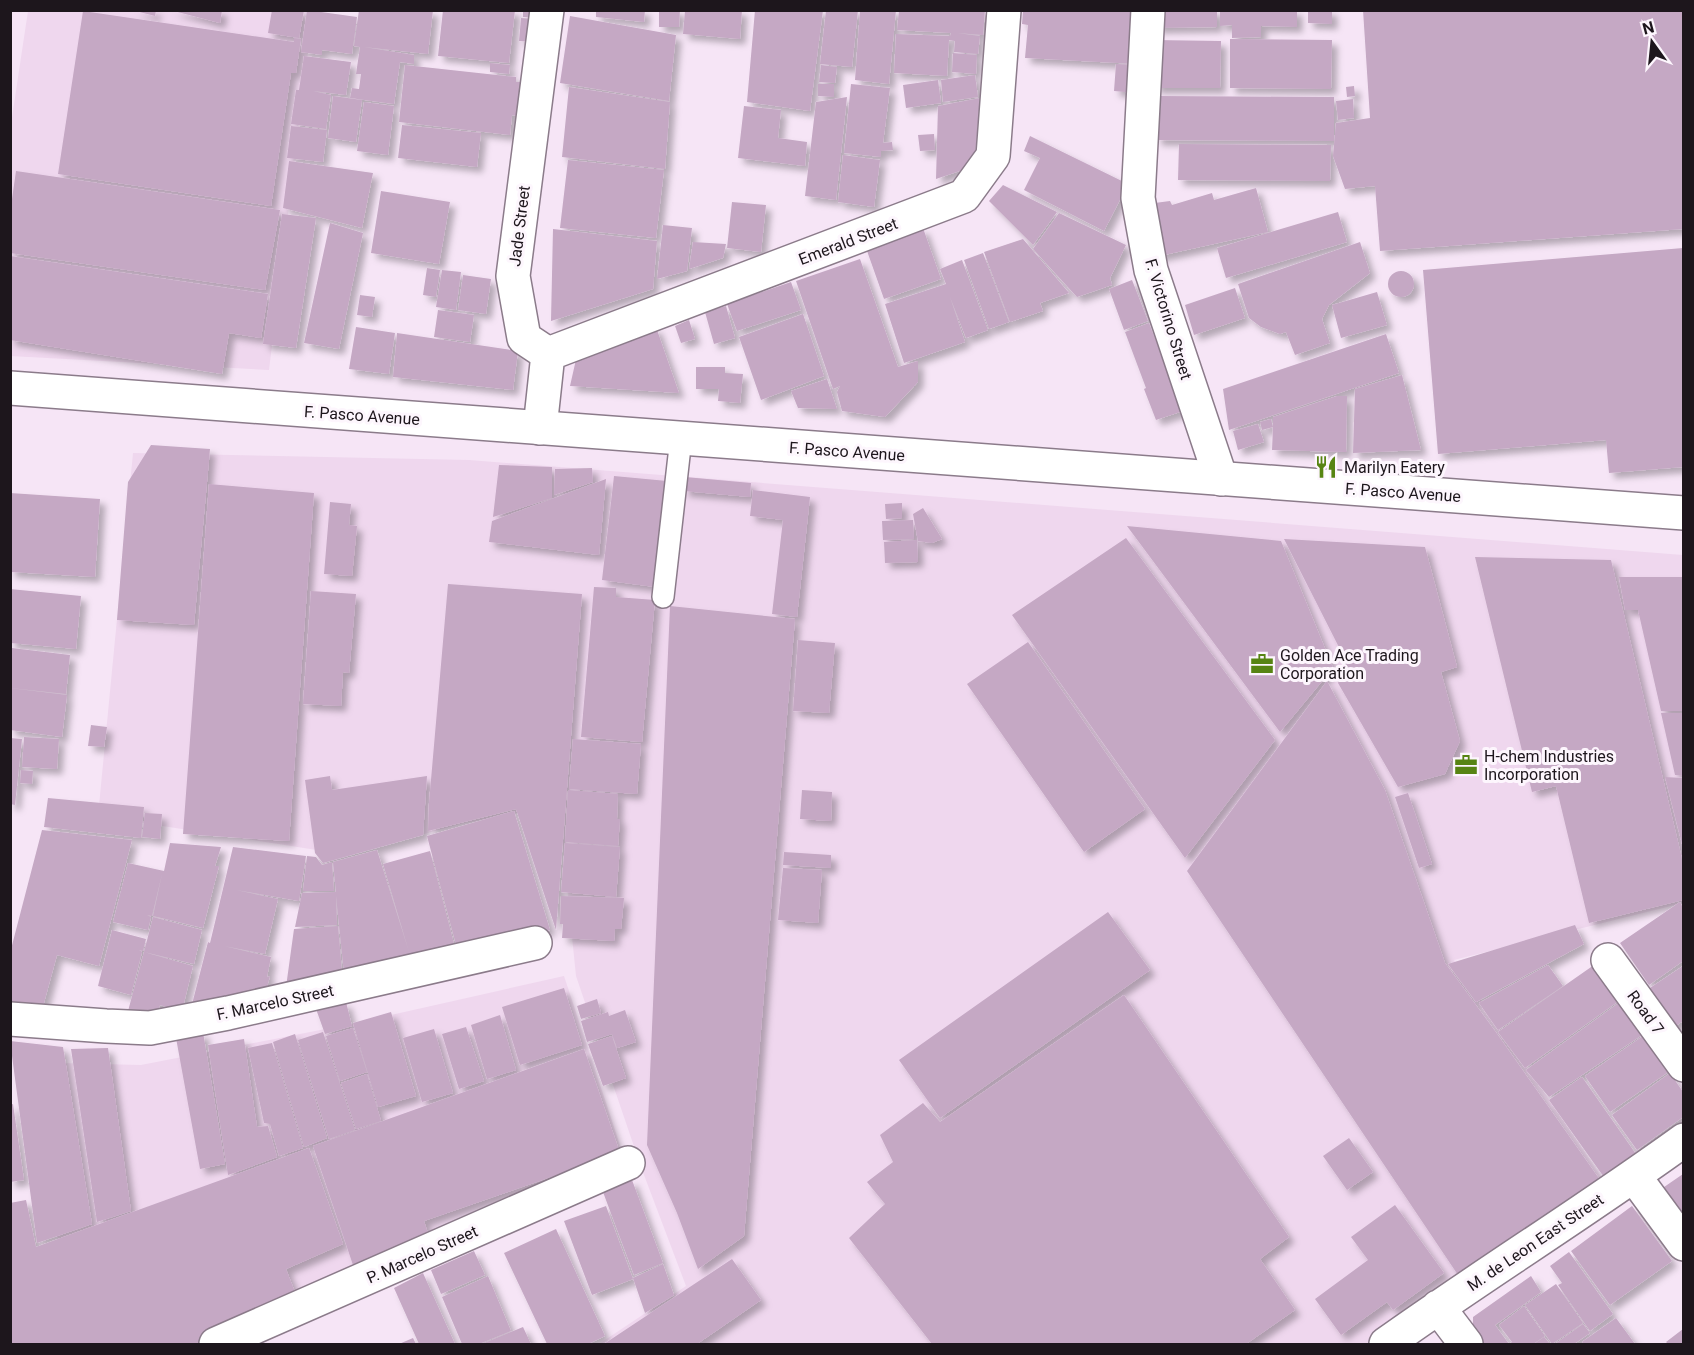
<svg xmlns="http://www.w3.org/2000/svg" width="1694" height="1355" font-family="Roboto,sans-serif">
<defs>
<filter id="shadow"><feDropShadow dx="5.5" dy="5.5" stdDeviation="3" flood-color="#0004"/></filter>
</defs>
<rect width="100%" height="100%" fill="#f6e5f6"/>
<path fill="#efd7ee" d="M28 11H313L269 370 10 356 11 124Z
M133 453 469 460 1683 555V903L1454 960 1605 1182 1367 1344H599L686 1286 641 1167 576 976 562 837 533 810 460 824 349 855 98 816Z
M564 976 621 1148 199 1344H11L10 1265 61 1252 17 1062 141 1065 351 1024Z"/>
<path fill="#c5a8c4" filter="url(#shadow)" d="M132 10H156L155 16Z
M170 10H222L220 23Z
M272 10H304L299 38 268 33Z
M307 10 357 17 352 54 322 50V55L301 52Z
M359 10H433L428 54 364 47 414 55V64L400 62 394 104 350 98 352 88 359 89 361 74H356L360 47 354 46Z
M443 10H515L509 63 438 56Z
M523 10H537L536 18 523 17Z
M596 10H645L644 22 596 17Z
M659 10H680L679 27H659Z
M685 10H742L740 39 683 34Z
M755 10H823L810 111 747 102Z
M826 10H858L852 67 820 64Z
M860 10H896L889 84 855 80Z
M899 10H985L983 35 957 33 980 36 978 54 954 52 955 41 949 40 947 76 894 73 896 34 950 36 951 33 897 30Z
M1023 10H1137V64L1025 58 1028 25 1022 24Z
M1155 10H1217V27L1155 28Z
M1220 10H1297V27L1261 26V37L1232 38V25L1220 26Z
M1308 10H1332V24L1308 23Z
M1363 10H1683V229L1380 251 1375 186 1345 189 1333 156 1336 123 1370 118Z
M83 11 294 42V38L301 39 296 73H291L271 206 58 174Z
M570 16 676 35 669 101 560 83Z
M521 18 537 19 534 42 519 41Z
M1230 39 1332 40 1331 89 1230 88Z
M1154 40 1221 41 1220 88H1154Z
M953 53 977 55 976 74 952 72Z
M304 56 351 62 346 95 313 91 331 95 326 129 291 124 296 90H299Z
M490 63 510 65 509 74 490 72Z
M1116 64 1137 65 1136 93 1114 91Z
M405 65 516 77V82H527L523 117 512 115 510 135 399 122Z
M821 65 837 67 835 83 819 82Z
M975 75 978 97 943 102 941 80Z
M938 80 941 103 906 108 903 85Z
M818 84H834V97L818 96Z
M851 84 890 88 883 143 892 142 893 150 881 151V157L844 153Z
M1354 86 1355 96 1347 97 1346 87Z
M569 87 670 102 665 169 562 157Z
M333 96 362 100 356 142 328 138Z
M1156 96 1334 97V141L1156 140Z
M847 97 836 200 805 196 816 102Z
M980 98 974 166 936 179 938 106Z
M1353 99 1354 118 1338 120 1336 101Z
M364 102 394 106 388 155 357 151Z
M744 106 781 110 778 138 807 142 805 166 738 158Z
M402 125 481 133 477 167 398 158Z
M291 126 327 130 323 162 287 158Z
M934 134 935 150 920 151 918 135Z
M1030 136 1128 184 1104 231 1024 190 1040 158 1024 151Z
M1179 144 1331 145 1330 181 1178 180Z
M843 155 880 160 874 207 838 202Z
M568 160 664 170 656 238 560 228Z
M289 161 373 173 362 228 283 208Z
M16 171 280 210 265 290 10 253V213Z
M1003 185 1057 212 1033 245 989 201Z
M1256 188 1268 232 1155 257 1147 204 1170 201 1172 205 1212 193 1214 200Z
M381 191 450 202 439 264 371 253Z
M732 202 766 205 761 252 727 248Z
M1338 212 1347 242 1226 278 1217 248Z
M1059 213 1126 245 1110 278 1112 285 1077 297 1033 249Z
M282 214 316 218 296 348 263 344Z
M330 223 363 233 339 349 304 343Z
M663 225 692 228 687 271 657 279Z
M923 228 941 279 884 299 866 248Z
M553 229 657 241 653 289 551 321Z
M1023 239 1069 293 1040 303 1043 311 1010 322 984 252Z
M693 242 726 244 723 258 689 269Z
M1360 242 1370 273 1329 305 1322 319 1330 343 1295 355 1286 332 1280 334 1261 327 1249 318 1238 284Z
M1683 248V467L1609 473 1606 440 1438 454 1423 270Z
M983 253 1009 322 989 329 964 260Z
M10 256 268 294 261 338 229 333 222 374 10 340Z
M860 259 898 367 918 361V382L885 417 842 411 837 392 840 386 833 389 796 281Z
M962 260 988 330 966 338 950 297 965 342 904 363 885 304 946 284 940 269Z
M427 268 440 270 436 297 423 295Z
M442 270 461 272 456 310 436 307Z
M1388 284a13 13 0 1 1 26 0a13 13 0 1 1-26 0Z
M463 275 491 279 486 314 458 310Z
M1132 280 1148 321 1124 330 1109 289Z
M791 282 801 310 737 331 727 304Z
M1235 288 1245 318 1194 335 1185 305Z
M1377 292 1387 325 1341 338 1332 305Z
M360 295 375 297 372 317 357 315Z
M726 306 735 338 714 344 705 312Z
M438 310 474 315 470 342 434 337Z
M803 314 824 376 761 400 739 337Z
M689 320 695 339 681 343 675 326Z
M1149 323 1183 411 1156 420 1144 389 1146 388 1125 332Z
M356 327 395 333 389 374 349 369Z
M656 327 679 393 570 386 577 355Z
M397 333 518 351 513 390 393 377Z
M1386 334 1399 373 1229 430 1223 389Z
M696 367H725V373L743 374 740 403 718 401 719 389H696Z
M1402 375 1421 450 1353 453 1355 389Z
M827 379 837 409 798 408 791 391Z
M1337 396H1347L1346 452 1272 450 1273 427 1262 430 1260 422 1271 419 1273 427V417Z
M1258 424 1264 442 1238 450 1233 431Z
M151 445 210 449 194 625 117 620 128 482Z
M499 465 552 467V498L493 517Z
M592 468 593 482 554 495 555 469Z
M614 476 667 481 655 587 602 580Z
M685 477 751 483 750 497 683 491Z
M606 479 599 555 489 542 492 521Z
M209 484 314 493 289 841 183 834Z
M753 490 810 497 797 617 772 614 783 520 750 516Z
M10 493 100 499 95 577 10 572Z
M330 502 351 504 349 525 357 526 352 576 324 574Z
M902 503V518L886 519 885 504Z
M923 508 942 539 932 543 918 541 913 514Z
M913 520 914 539 883 540 882 521Z
M1127 526 1281 541 1333 668 1280 732Z
M1126 538 1275 740 1185 858 1012 615Z
M1284 539 1425 547 1457 667 1441 672 1460 741 1445 774 1398 787 1338 683 1346 661Z
M917 540 918 562 885 563 884 542Z
M1475 557 1611 560 1683 863V900L1589 923 1556 786 1532 792Z
M1619 577H1683V711H1661L1638 610H1625Z
M448 584 582 594 556 930 516 809 428 831 429 803Z
M594 587 616 588V597L655 600 642 742 581 737Z
M10 589 81 596 76 649 10 643Z
M311 591 356 594 349 673 343 672 341 706 303 704Z
M670 606 795 619 744 1236 698 1269 677 1213 647 1145Z
M798 640 835 643 829 713 793 711Z
M1028 642 1145 809 1084 852 967 684Z
M12 648 70 655 66 694 10 688Z
M1327 681 1385 790 1445 963 1495 1031 1600 1180 1458 1275 1187 871Z
M10 688 67 695 62 737 10 730Z
M1661 713H1683V776L1675 775Z
M91 725 107 727 104 747 88 746Z
M24 737 59 739 57 769 22 767Z
M10 738 22 739 15 805 10 804Z
M573 739 641 744 637 794 569 789Z
M21 770 33 771 32 784 20 783Z
M330 776 332 790 427 776 423 835 323 863 315 853 305 780Z
M1665 777 1683 778V848Z
M568 790 618 794 617 819H620L618 846 565 842Z
M802 790 832 792 831 821 800 819Z
M1408 793 1432 864 1419 868 1395 797Z
M48 798 144 807 141 838 44 827Z
M514 811 550 930 459 956 427 836Z
M145 813 162 814 160 839 142 837Z
M42 830 132 840 99 966 57 955 39 1021 10 1017V953Z
M170 843 221 847 215 866H219L203 928 153 916 162 874 152 916 147 915 151 917 148 930 113 922 128 863 164 871Z
M565 843 620 847 616 897 561 892Z
M233 847 306 856 299 901 236 890 278 899 265 954 224 946 271 957 267 977 270 976 264 998 190 1012 208 942 210 943Z
M377 850 409 952 383 864 430 851 457 955 345 983 336 896 337 925 295 927 302 893 336 892 333 862Z
M784 852 831 855V868L783 865Z
M307 856 316 857 322 865 332 862 334 891H303Z
M783 868 822 870 818 923 778 920Z
M561 896 624 898 621 929H615L614 941 562 938 563 924H560Z
M1680 902 1683 908V961L1649 985 1620 943Z
M1108 912 1150 970 940 1118 899 1060Z
M153 917 202 930 194 964 144 952Z
M1575 925 1584 944 1476 1002 1448 964Z
M338 926 343 983 286 987 294 929Z
M112 930 146 939 143 951 139 950 142 952 131 995 98 986Z
M144 952 193 966 182 1011 160 1005 156 1018 128 1011Z
M1548 965 1563 986 1498 1030 1479 1003Z
M1594 965 1620 1000 1525 1068 1498 1032Z
M1683 966V1021L1670 1030 1644 992Z
M564 988 582 1045 520 1065 502 1007Z
M1124 995 1289 1237 1260 1259 1295 1310 1246 1344H932L849 1238 885 1204 867 1182 893 1162 880 1135 923 1103 940 1122Z
M597 999 601 1013 581 1019 577 1006Z
M346 1002 352 1026 325 1034 316 1009Z
M1620 1002 1642 1035 1549 1097 1526 1070Z
M625 1010 636 1042 617 1048 612 1034 587 1042 581 1021 608 1012 609 1016Z
M391 1012 416 1096 378 1107 353 1023Z
M500 1015 516 1070 487 1079 471 1025Z
M466 1027 484 1081 459 1089 442 1034Z
M353 1028 367 1072 340 1081 326 1036Z
M434 1029 453 1093 422 1102 403 1038Z
M203 1032 225 1164 200 1169 176 1038Z
M323 1032 355 1130 329 1139 298 1040Z
M295 1034 327 1138 304 1147 273 1042Z
M1646 1034 1671 1070 1610 1112 1585 1076Z
M612 1036 626 1078 603 1086 588 1044Z
M244 1039 257 1127 268 1126 277 1157 228 1175 208 1045Z
M10 1041 63 1047 92 1224 37 1243Z
M272 1043 303 1148 279 1156 270 1124 264 1123 248 1048Z
M108 1048 131 1211 97 1222 71 1049Z
M584 1049 620 1153 424 1221 430 1240 356 1274 313 1146Z
M1670 1073 1683 1092V1117L1637 1150 1612 1115Z
M367 1074 381 1121 356 1129 341 1083Z
M1582 1077 1638 1157 1606 1180 1549 1100Z
M13 1104 24 1180 10 1182V1105Z
M1349 1138 1373 1172 1347 1190 1323 1156Z
M309 1148 343 1244 286 1269 298 1300 198 1344H10V1203L26 1200 36 1247Z
M1683 1174V1242L1651 1196Z
M632 1180 663 1263 634 1275 603 1192Z
M1395 1205 1444 1273 1393 1310 1387 1302 1341 1335 1315 1299 1368 1260 1351 1237Z
M606 1206 633 1279 592 1295 564 1221Z
M1632 1206 1672 1261 1610 1305 1571 1251Z
M556 1229 605 1336 588 1344H547L504 1253Z
M474 1251 485 1275 441 1294 431 1270Z
M1569 1252 1613 1314 1590 1331 1558 1285 1562 1283 1550 1266Z
M732 1259 761 1300 697 1344H604Z
M663 1264 674 1295 645 1313 633 1278Z
M423 1273 455 1344H419L394 1288Z
M488 1276 511 1331 479 1344H462L442 1297Z
M1531 1276 1541 1292 1495 1325 1509 1344 1512 1342 1499 1325 1524 1306 1545 1336 1533 1344H1476L1473 1326V1317Z
M1556 1284 1583 1323 1552 1344 1525 1305Z
M1616 1318 1635 1344H1584L1582 1342Z
M1583 1324 1590 1333 1574 1344H1555Z
M523 1327 531 1344H482Z
M1683 1329V1344H1668L1666 1342Z
M1544 1337 1550 1344H1534Z
M413 1338 416 1344H399Z"/>
<g fill="none" stroke-linecap="round" stroke-linejoin="round">
<g stroke="#8b7b8a" stroke-width="24">
<path id="service" d="M663 597 681 438"/>
</g>
<g stroke="#8b7b8a" stroke-width="36">
<path id="minor" d="M1148 10 1138 198 1151 270 1221 479
M548 354 964 196 993 156 1004 10
M540 428 548 354 524 338 513 276 547 10
M1608 960 1684 1065
M10 1019 106 1026 150 1028 228 1013 535 943
M1634 1176 1684 1244
M1438 1307 1466 1344
M216 1344 628 1163
M1386 1344C1484 1274 1586 1211 1684 1140"/>
</g>
<g stroke="#8b7b8a" stroke-width="36">
<path id="tertiary" d="M10 388 1684 513"/>
</g>
<use href="#service" stroke="#fff" stroke-width="21"/>
<use href="#minor" stroke="#fff" stroke-width="33"/>
<use href="#tertiary" stroke="#fff" stroke-width="33"/>
</g>
<defs>
<g id="restaurant-bare" transform="scale(1.8)"><path d="M-5-6h1v4h1v-4h1v4h1v-4h1v5L-1.5 .5V6h-2V.5L-5-1ZM5-6V6H3V1.5H1.5Q1.5-4 5-6Z" fill="#578413" stroke="#fdf6fd" stroke-width="2.5" paint-order="stroke"/></g>
<g id="office-bare" transform="scale(1.8)"><path d="M-6-3h4V-5.5h4V-3h4V5H-6ZM-1-4.5V-3h2v-1.5ZM-6 0V1H6V0Z" fill="#578413" stroke="#fdf6fd" stroke-width="2.5" paint-order="stroke"/></g>
</defs>
<g fill-rule="evenodd">
<use href="#restaurant-bare" x="1326" y="467"/>
<use href="#office-bare" x="1262" y="664"/>
<use href="#office-bare" x="1466" y="765"/>
</g>
<g text-anchor="middle" stroke-width="6" stroke-linejoin="round" paint-order="stroke">
<g font-size="16" fill="#1d161c" stroke="#fdf6fd">
<text transform="translate(519 226) rotate(-83)" y="6">Jade Street</text>
<text transform="translate(848 241) rotate(-21)" y="6">Emerald Street</text>
<text transform="translate(1169 319) rotate(73)" y="6">F. Victorino Street</text>
<text transform="translate(362 415) rotate(4)" y="6">F. Pasco Avenue</text>
<text transform="translate(847 451) rotate(4)" y="6">F. Pasco Avenue</text>
<text transform="translate(1403 492) rotate(4)" y="6">F. Pasco Avenue</text>
<text transform="translate(275 1002) rotate(-12)" y="6">F. Marcelo Street</text>
<text transform="translate(1646 1012) rotate(54)" y="6">Road 7</text>
<text transform="translate(1535 1242) rotate(-34)" y="6">M. de Leon East Street</text>
<text transform="translate(422 1254) rotate(-24)" y="6">P. Marcelo Street</text>
</g>
<g font-size="16" fill="#1d161c" stroke="#fdf6fd" text-anchor="start">
<text x="1344" y="473">Marilyn Eatery</text>
<text x="1280" y="661">Golden Ace Trading<tspan x="1280" dy="18">Corporation</tspan></text>
<text x="1484" y="762">H-chem Industries<tspan x="1484" dy="18">Incorporation</tspan></text>
</g>
</g>
<rect width="1694" height="1355" fill="none" stroke="#1d161c" stroke-width="24"/>
<g transform="translate(1652 42) rotate(345)" stroke="#fdf6fd" stroke-width="4.5" paint-order="stroke">
<path d="M0-4.5L10 22L0 15L-10 22Z" fill="#1d161c"/>
<text y="-9" font-size="16" font-weight="bold" text-anchor="middle" fill="#1d161c">N</text>
</g>
</svg>
